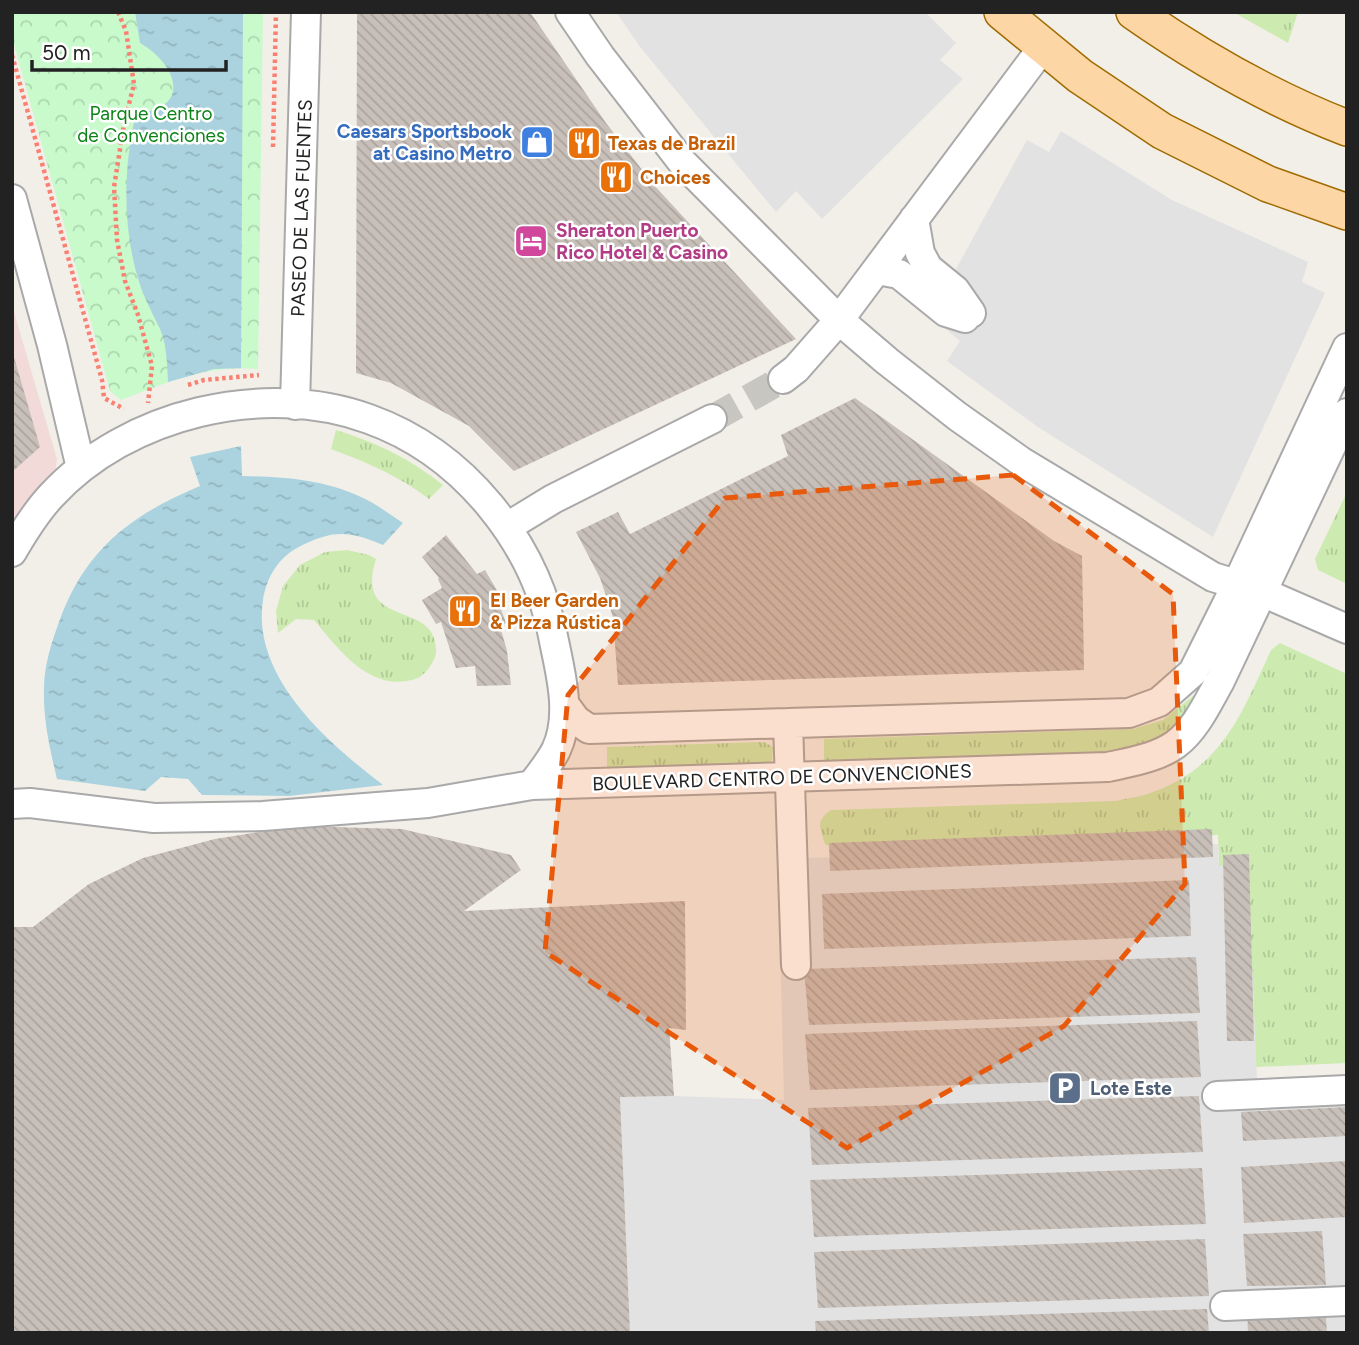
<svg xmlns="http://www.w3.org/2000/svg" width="1359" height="1345" font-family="Figtree,sans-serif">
<defs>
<pattern id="grass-tufts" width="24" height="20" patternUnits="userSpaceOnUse" patternTransform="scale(1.75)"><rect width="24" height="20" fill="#cdebb0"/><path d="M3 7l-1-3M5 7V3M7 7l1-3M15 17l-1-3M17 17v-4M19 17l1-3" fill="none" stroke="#b0c997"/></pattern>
<pattern id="park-crowns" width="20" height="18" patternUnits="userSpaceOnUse" patternTransform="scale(1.75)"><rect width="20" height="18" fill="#c8facc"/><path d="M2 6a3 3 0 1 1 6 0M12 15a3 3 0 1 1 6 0" fill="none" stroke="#acd6af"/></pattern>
<pattern id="water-ripples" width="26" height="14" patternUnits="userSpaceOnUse" patternTransform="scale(1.75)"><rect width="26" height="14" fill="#aad3df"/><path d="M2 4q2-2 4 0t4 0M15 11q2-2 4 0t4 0" fill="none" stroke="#92b5bf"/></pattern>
<pattern id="building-back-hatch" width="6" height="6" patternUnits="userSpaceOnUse" patternTransform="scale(1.75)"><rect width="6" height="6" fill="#c7bfb8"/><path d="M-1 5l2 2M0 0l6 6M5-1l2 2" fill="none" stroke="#aba49e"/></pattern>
</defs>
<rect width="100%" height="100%" fill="#f2efe9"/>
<path fill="#f2dad9" d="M12 305 57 459 55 473 12 533Z"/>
<path fill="url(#grass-tufts)" d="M1233 12H1298L1288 43Z
M336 430C375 442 411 459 443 485L429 499C399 476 366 462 331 449Z
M1347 492V584L1318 570 1315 559Z
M347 550 369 555 376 559C353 632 439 597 436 653 435 661 425 675 418 678 372 695 340 651 314 620L296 619 278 633 276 611 283 586 300 565 325 552Z
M1280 643 1347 674V1063L1256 1067 1248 865 1219 866 1218 835 832 848 825 844C820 827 815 821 831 810L1116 801C1128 798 1141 797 1153 792 1222 768 1243 711 1271 650Z
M1198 692C1176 736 1153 743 1107 753L824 763V739L1133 729 1163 720Z
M764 742 773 747 772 760 767 764 607 769V747Z"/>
<path fill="url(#park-crowns)" d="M12 12H263L258 369C209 364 165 383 121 400L110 391 12 37Z"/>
<path fill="#e2e2e2" d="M616 12H925L956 43 940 60 963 79 822 219 796 191 776 212 641 48Z
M1061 131 1172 200 1308 262 1302 282 1325 293 1213 537 1038 427 947 361 960 341 901 291 951 278 1027 140 1049 152Z
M1218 844 1219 866 1248 864 1257 1081 1347 1078V1333H630L620 1097 674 1096 784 1100 778 859Z"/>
<path fill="url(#water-ripples)" d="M135 12H243L241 368 214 369 168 382C167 365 167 345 160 329 153 314 145 300 140 285 122 230 123 168 136 113 193 109 177 64 140 43Z
M241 446 242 476C284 477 322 479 361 497 375 503 389 514 403 523L383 545C347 530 332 530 297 548 278 558 266 579 263 600 251 677 328 743 383 785L289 796 202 795 188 779 161 777 145 791 57 779C50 749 43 720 44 689 44 666 51 644 59 622 85 549 131 515 200 486L190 457Z"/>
<path fill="url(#building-back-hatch)" d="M357 12H530L606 123 653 184 796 339 514 471 469 426 391 383 356 373Z
M12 350 40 447 12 472Z
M855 398 1054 541 1082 556 1084 670 618 685 613 617 600 578 576 532 618 512 630 534 788 456 781 435Z
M446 535 477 574 485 570 499 594 496 596 506 623 500 626 507 651 511 685 477 686 475 666 456 668 441 622 436 624 422 600 442 588 438 579 439 578 422 557Z
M297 826 402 829 511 855 521 870 464 911 685 901 686 1030 669 1028 674 1096 620 1097 630 1333H12V927H33L89 884 143 858 215 839Z
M1212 829 1213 857 830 871 829 843Z
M1249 854 1254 1041H1227L1223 855Z
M1189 880 1191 936 824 949 822 894Z
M1196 957 1200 1013 809 1025 804 969Z
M1197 1021 1201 1077 810 1090 805 1034Z
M1199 1096 1203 1152 812 1165 808 1108Z
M1347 1107V1136L1243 1141 1241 1112Z
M1347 1161V1217L1244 1223 1241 1167Z
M1202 1168 1206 1224 814 1237 810 1180Z
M1322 1231 1326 1285 1247 1286 1243 1234Z
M1205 1239 1209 1296 818 1308 814 1252Z
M1325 1306 1327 1333H1248L1247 1310Z
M1207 1309 1209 1333H816L815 1321Z"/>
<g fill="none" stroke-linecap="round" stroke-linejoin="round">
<path stroke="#c8c6c1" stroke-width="28" stroke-dasharray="28 14" stroke-linecap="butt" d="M712 419 783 379"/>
<g stroke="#a9a9a9" stroke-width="32">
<path id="minor" d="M570 12 600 56 682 162 839 320 887 361 957 416 1022 462 1213 577 1262 592 1347 629
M12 199 52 345 81 468
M914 219 920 253 928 268 955 290 971 313
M877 270 899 274 946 312 965 318
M783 379 796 369 839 320 1043 47
M295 405 306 12
M507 527 553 499 712 419
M12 552C23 533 36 512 51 496 127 413 264 381 369 419 464 453 536 543 554 641 561 675 572 716 556 750 550 762 540 774 532 785
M565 705 576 720 589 729 1129 713 1159 702 1193 672 1237 584 1347 348
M788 723 796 965
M12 804 30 803 154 818 263 816 428 803 532 785 1108 767C1130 762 1157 758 1176 744 1196 729 1208 702 1220 681L1347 413
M1217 1096 1347 1090
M1225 1306 1347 1301"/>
</g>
<g stroke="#a06b00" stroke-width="38">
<path id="major" d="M1002 12 1080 76 1162 131 1268 184 1347 212
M1134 12C1200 58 1272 99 1347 128"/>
</g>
<path stroke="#fa8072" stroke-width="4.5" stroke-dasharray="3.5 3.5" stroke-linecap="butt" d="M118 12 126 31 134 84 124 124 114 187 117 240 125 281 138 315 152 366 148 403
M12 55 102 380 104 398 124 409
M273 147 276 12
M188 385 204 380 259 375"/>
<use href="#minor" stroke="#fff" stroke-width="28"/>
<use href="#major" stroke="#fcd6a4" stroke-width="35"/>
</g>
<path fill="#e8590c" fill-opacity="0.2" stroke="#e8590c" stroke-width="5" stroke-dasharray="14 9" stroke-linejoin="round" d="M1013 475 1173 594 1185 884 1064 1026 847 1148 545 952 568 695 725 498Z"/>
<defs>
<g id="shop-square" transform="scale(1.75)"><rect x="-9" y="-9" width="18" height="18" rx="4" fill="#3f7fe0" stroke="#fff"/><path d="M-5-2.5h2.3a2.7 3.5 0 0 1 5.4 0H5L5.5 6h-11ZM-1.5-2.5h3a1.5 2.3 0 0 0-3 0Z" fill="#fff"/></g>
<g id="restaurant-square" transform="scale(1.75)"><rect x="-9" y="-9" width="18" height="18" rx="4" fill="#e8710a" stroke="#fff"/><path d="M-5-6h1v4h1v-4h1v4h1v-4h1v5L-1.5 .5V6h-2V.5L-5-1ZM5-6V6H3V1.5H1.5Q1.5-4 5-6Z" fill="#fff"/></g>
<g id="hotel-square" transform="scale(1.75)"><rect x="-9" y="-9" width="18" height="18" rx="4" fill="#d1479c" stroke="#fff"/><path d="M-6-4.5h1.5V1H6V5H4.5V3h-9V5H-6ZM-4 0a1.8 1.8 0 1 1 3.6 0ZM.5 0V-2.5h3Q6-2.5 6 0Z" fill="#fff"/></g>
<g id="parking-square" transform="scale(1.75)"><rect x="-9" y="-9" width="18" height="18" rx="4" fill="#5c6f8a" stroke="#fff"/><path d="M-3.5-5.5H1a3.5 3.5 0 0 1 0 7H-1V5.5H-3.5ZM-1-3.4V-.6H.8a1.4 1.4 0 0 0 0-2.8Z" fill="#fff"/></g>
</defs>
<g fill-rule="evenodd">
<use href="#shop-square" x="537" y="142"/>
<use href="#restaurant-square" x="584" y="143"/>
<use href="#restaurant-square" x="616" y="177"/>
<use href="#hotel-square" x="531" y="241"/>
<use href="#restaurant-square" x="465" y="611"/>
<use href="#parking-square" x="1065" y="1088"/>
</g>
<g text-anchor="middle" stroke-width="5" stroke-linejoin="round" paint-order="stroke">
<g font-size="19" fill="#0c8416" stroke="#fff">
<text x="151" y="120">Parque Centro<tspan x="151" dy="22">de Convenciones</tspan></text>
</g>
<g font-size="19" font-weight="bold" fill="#366cbe" stroke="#fff" text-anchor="end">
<text x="512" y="138">Caesars Sportsbook<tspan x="512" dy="22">at Casino Metro</tspan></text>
</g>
<g font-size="19" font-weight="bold" fill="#c56008" stroke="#fff" text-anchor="start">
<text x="608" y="150">Texas de Brazil</text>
<text x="640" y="184">Choices</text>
<text x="490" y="607">El Beer Garden<tspan x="490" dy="22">&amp; Pizza Rústica</tspan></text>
</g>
<g font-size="19" fill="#222" stroke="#fff">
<text transform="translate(301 208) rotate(-88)" y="7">PASEO DE LAS FUENTES</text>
<text transform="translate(782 777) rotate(-2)" y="7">BOULEVARD CENTRO DE CONVENCIONES</text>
</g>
<g font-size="19" font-weight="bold" fill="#b23c85" stroke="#fff" text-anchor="start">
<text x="556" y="237">Sheraton Puerto<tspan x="556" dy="22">Rico Hotel &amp; Casino</tspan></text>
</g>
<g font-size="19" font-weight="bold" fill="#4e5e75" stroke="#fff" text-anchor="start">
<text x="1090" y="1095">Lote Este</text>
</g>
</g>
<rect width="1359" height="1345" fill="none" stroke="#222222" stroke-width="28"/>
<path d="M32 60v10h194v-10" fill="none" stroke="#222222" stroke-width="3.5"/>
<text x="42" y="60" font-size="21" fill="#222222" stroke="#ffffff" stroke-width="5" paint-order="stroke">50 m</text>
</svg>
